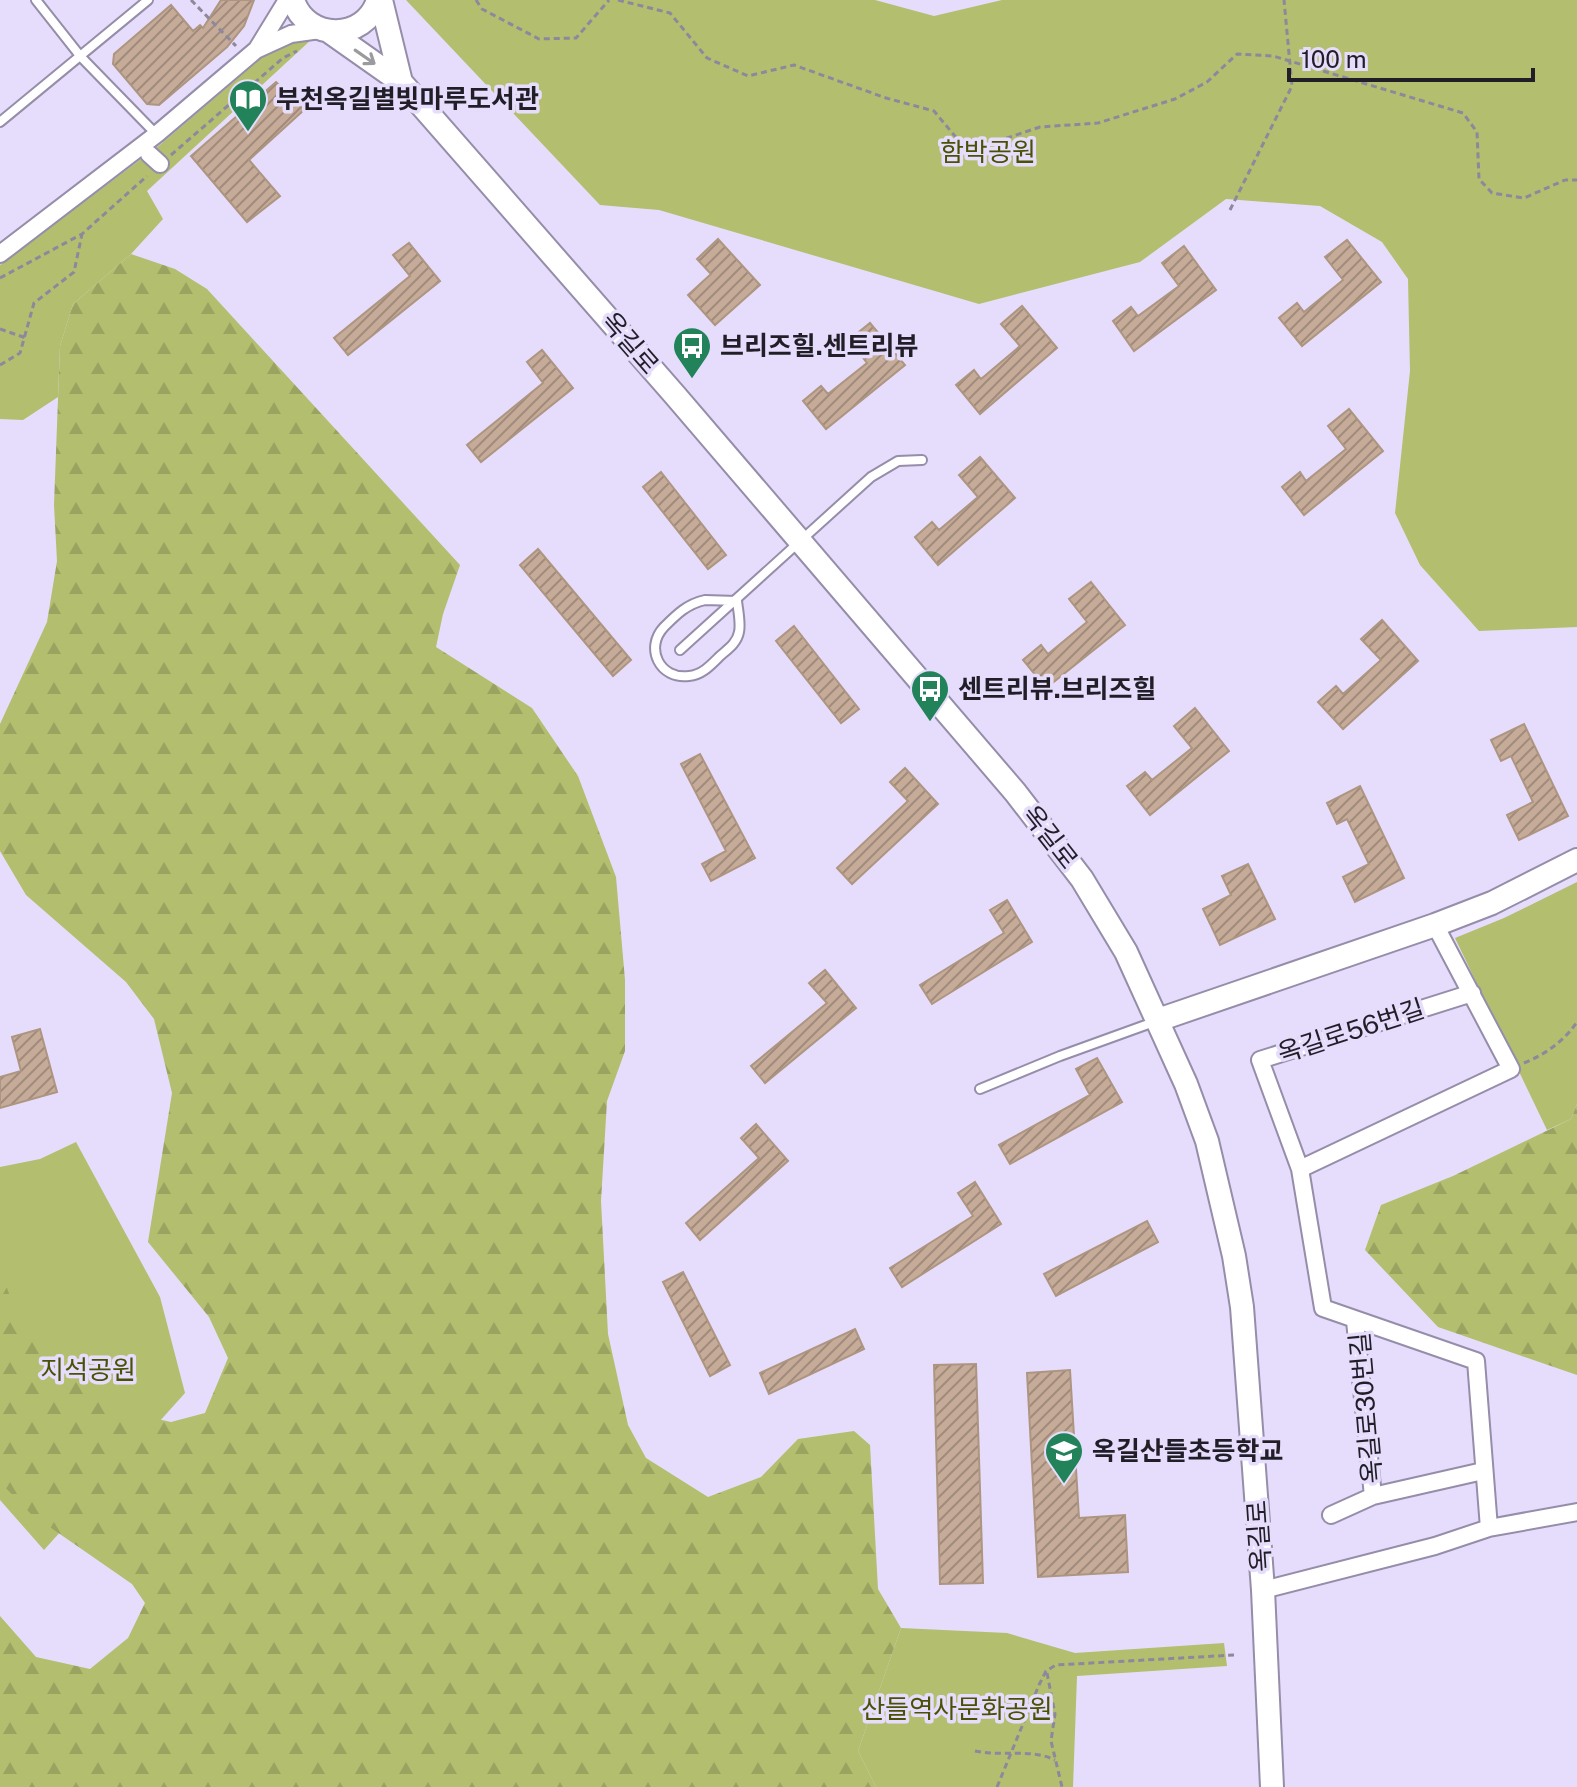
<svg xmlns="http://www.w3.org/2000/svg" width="1577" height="1787" font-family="'Public Sans','Noto Sans KR',sans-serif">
<defs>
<pattern id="forest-firs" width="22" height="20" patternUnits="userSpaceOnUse" patternTransform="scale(2)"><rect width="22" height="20" fill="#b3be6e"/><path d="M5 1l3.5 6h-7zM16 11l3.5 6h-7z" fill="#9aa35f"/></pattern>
<pattern id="building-hatch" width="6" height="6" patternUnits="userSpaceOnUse" patternTransform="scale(2)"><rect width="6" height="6" fill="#c6ac98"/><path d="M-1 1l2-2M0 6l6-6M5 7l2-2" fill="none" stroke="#a08b7c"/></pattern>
</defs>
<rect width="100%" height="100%" fill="#e5ddfb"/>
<path fill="#b3be6e" d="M406 0H875L934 16 1002 0H1577V627L1479 631 1420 565 1395 513 1410 371 1408 279 1382 242 1320 206 1226 199 1140 262 979 304 659 210 600 205Z
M313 38 147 191 163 219 131 254 73 304 60 346 58 397 23 420 0 419V265L161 144 268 52 291 39Z
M1577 882V1104L1571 1119 1547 1130 1455 938 1504 918Z
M76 1142 160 1297 185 1393 44 1550 0 1500V1167L40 1159Z
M901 1628 1007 1633 1075 1653 1224 1643 1227 1666 1077 1676 1073 1787H876L858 1751Z"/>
<path fill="url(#forest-firs)" d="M131 254 175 269 207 289 460 565 443 614 436 647 532 708 578 776 616 877 625 980V1051L607 1101 601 1201 608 1334 628 1425 646 1458 708 1497 761 1477 798 1439 854 1431 870 1445 878 1589 901 1628 858 1751 876 1787H0V1616L36 1657 90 1669 128 1638 145 1603 132 1584 31 1514 0 1482V1268L20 1325 58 1367 107 1408 171 1422 205 1413 228 1358 209 1317 148 1242 172 1093 154 1019 126 982 26 895 0 851V724L47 622 57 561 54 505 60 346 73 304Z
M1577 1104V1375L1438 1327 1365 1250 1381 1205 1453 1176 1571 1119Z"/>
<path fill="url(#building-hatch)" stroke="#ae9581" stroke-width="2" d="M221 0H254L244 26 227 47 159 105 147 104 113 64 114 54 171 5 193 31 200 25 203 28Z
M276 82 304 110 249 160 280 196 247 222 191 156Z
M718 239 760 285 715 325 688 295 711 274 697 259Z
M1347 240 1381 282 1302 346 1279 318 1297 303 1304 312 1343 280 1325 257Z
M409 243 440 281 348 355 334 338 410 276 393 255Z
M1184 246 1216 290 1134 351 1113 321 1131 307 1138 316 1179 286 1162 263Z
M1022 306 1057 348 980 414 956 385 974 370 981 379 1020 346 1001 324Z
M870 323 905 365 826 429 803 401 821 386 828 394 867 363 849 340Z
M542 350 573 388 481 462 467 445 543 383 527 362Z
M1349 409 1383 451 1304 515 1282 487 1300 472 1306 481 1346 449 1328 426Z
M980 457 1015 498 938 565 915 537 932 522 939 530 978 497 959 475Z
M661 472 726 555 708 569 643 487Z
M538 549 631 660 613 676 520 565Z
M1091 582 1125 625 1046 688 1023 660 1041 645 1048 654 1087 622 1069 599Z
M1382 620 1418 661 1343 729 1318 702 1336 686 1343 694 1381 660 1361 639Z
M794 626 859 709 841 723 776 641Z
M1195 708 1229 751 1150 815 1127 786 1145 772 1152 780 1192 748 1174 726Z
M1524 724 1568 816 1519 840 1507 815 1533 802 1511 756 1501 761 1491 740Z
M700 754 755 858 711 881 702 864 726 851 681 764Z
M905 768 938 804 852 884 837 868 908 801 890 782Z
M1360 786 1404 878 1355 902 1343 877 1369 864 1347 819 1337 824 1327 803Z
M1248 864 1275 919 1220 945 1203 909 1231 895 1222 876Z
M1007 900 1032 942 932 1004 920 985 1004 933 990 910Z
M825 970 856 1008 765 1083 751 1066 827 1003 809 983Z
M40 1029 57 1092 0 1108V1077L21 1071 12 1037Z
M1097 1058 1122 1102 1010 1164 999 1145 1090 1095 1076 1069Z
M756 1124 788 1161 700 1240 686 1223 759 1158 741 1138Z
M975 1182 1001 1224 902 1287 890 1268 973 1216 958 1193Z
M1147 1221 1158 1242 1056 1296 1044 1274Z
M683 1272 730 1365 710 1376 663 1282Z
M855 1329 864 1349 769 1394 760 1373Z
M976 1364 983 1583 940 1584 934 1365Z
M1070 1370 1079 1518 1125 1515 1128 1572 1038 1577 1027 1373Z"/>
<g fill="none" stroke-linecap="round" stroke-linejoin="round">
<g stroke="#958da9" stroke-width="12">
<path id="lane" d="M36 0 81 57 156 134
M0 122 148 0
M705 600 737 601C738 610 741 623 739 632 737 643 728 649 720 656 711 665 702 675 689 676 660 680 644 648 664 627 677 614 687 604 705 600Z
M680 650 871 477 898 461 922 460
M980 1089 1060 1056 1154 1022"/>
</g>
<g stroke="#958da9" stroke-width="20">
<path id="street" d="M257 49 287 0
M149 154 160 164
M0 254 157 134 256 50 291 34 320 30
M1472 993 1260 1060 1300 1169 1323 1308 1476 1361 1489 1528
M1300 1169 1511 1069 1435 925
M1355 1321 1373 1496
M1331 1515 1373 1496 1483 1471
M1263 1590 1435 1546 1489 1528 1577 1512"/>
</g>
<g stroke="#958da9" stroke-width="26">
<path id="secondary" d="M293 0C306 41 365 42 378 0
M381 0 401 82
M330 32 401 82 674 394 1015 792 1082 879 1126 952 1186 1084 1207 1141 1234 1256 1242 1307 1263 1590 1272 1787
M1158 1020 1435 925 1492 903 1577 860"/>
</g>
<path stroke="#8e889d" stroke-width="3" stroke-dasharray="6 4" stroke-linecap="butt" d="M191 0 236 46
M476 0 482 9 539 39 576 38 609 0
M618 0 670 13 707 58 748 76 794 65 886 98 934 111 959 141 980 147 1040 127 1098 123 1175 99 1207 82 1237 54 1273 56 1463 113 1477 132 1479 179 1492 193 1524 198 1565 180H1577
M171 155 283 58 297 51
M1230 210 1292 86 1284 0
M0 278 82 234 147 176
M0 329 26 338
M0 365 20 353 34 303 74 272 82 234
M1524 1063C1546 1054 1564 1041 1577 1022
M1047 1673 1055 1714 1051 1741 1062 1787
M975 1751C1003 1757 1030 1748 1055 1760
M997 1787 1039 1685 1046 1671 1056 1665 1234 1655"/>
<use href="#lane" stroke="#fff" stroke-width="8"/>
<use href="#street" stroke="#fff" stroke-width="16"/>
<use href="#secondary" stroke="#fff" stroke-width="22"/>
</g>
<defs><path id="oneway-shaft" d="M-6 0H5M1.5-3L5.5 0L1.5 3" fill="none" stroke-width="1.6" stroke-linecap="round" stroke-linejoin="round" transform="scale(2)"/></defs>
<use stroke="#9b9a9e" href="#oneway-shaft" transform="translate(365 57) rotate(35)"/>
<defs>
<g id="library-pin" transform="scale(2)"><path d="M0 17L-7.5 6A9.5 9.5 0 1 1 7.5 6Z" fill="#228259" stroke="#e5ddfb"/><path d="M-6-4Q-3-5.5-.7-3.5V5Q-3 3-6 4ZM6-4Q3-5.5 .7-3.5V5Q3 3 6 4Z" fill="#fff"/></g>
<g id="bus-pin" transform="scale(2)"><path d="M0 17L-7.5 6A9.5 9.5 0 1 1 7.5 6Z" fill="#228259" stroke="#e5ddfb"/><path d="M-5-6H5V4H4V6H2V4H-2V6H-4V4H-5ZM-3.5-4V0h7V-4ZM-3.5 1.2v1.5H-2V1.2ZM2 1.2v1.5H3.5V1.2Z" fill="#fff"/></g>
<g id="school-pin" transform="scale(2)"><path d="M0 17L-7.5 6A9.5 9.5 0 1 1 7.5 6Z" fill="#228259" stroke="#e5ddfb"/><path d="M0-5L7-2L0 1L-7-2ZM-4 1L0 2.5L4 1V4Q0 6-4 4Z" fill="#fff"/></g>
</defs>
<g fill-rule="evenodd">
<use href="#library-pin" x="248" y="99"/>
<use href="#bus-pin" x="692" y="346"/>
<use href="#bus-pin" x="930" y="689"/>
<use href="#school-pin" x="1064" y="1451"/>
</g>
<g text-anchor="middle" stroke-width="7" stroke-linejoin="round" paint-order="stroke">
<g font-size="26" font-weight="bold" fill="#211e28" stroke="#e5ddfb" text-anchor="start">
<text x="276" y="108">부천옥길별빛마루도서관</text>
<text x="720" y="355">브리즈힐.센트리뷰</text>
<text x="958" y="698">센트리뷰.브리즈힐</text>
<text x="1092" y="1460">옥길산들초등학교</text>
</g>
<g font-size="26" fill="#4b5104" stroke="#e5ddfb">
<text x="988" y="161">함박공원</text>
<text x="88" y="1379">지석공원</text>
<text x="957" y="1718">산들역사문화공원</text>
</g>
<g font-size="26" fill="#211e28" stroke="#e5ddfb">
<text transform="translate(630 343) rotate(49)" y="9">옥길로</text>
<text transform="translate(1050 837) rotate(52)" y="9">옥길로</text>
<text transform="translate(1351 1031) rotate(-18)" y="9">옥길로56번길</text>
<text transform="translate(1366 1408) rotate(-95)" y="9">옥길로30번길</text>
<text transform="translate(1259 1536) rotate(-94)" y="9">옥길로</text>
</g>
</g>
<path d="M1289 68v12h244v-12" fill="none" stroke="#211e28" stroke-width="4"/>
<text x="1301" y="68" font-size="24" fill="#211e28" stroke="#e5ddfb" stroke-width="6" paint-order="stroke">100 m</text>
</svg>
